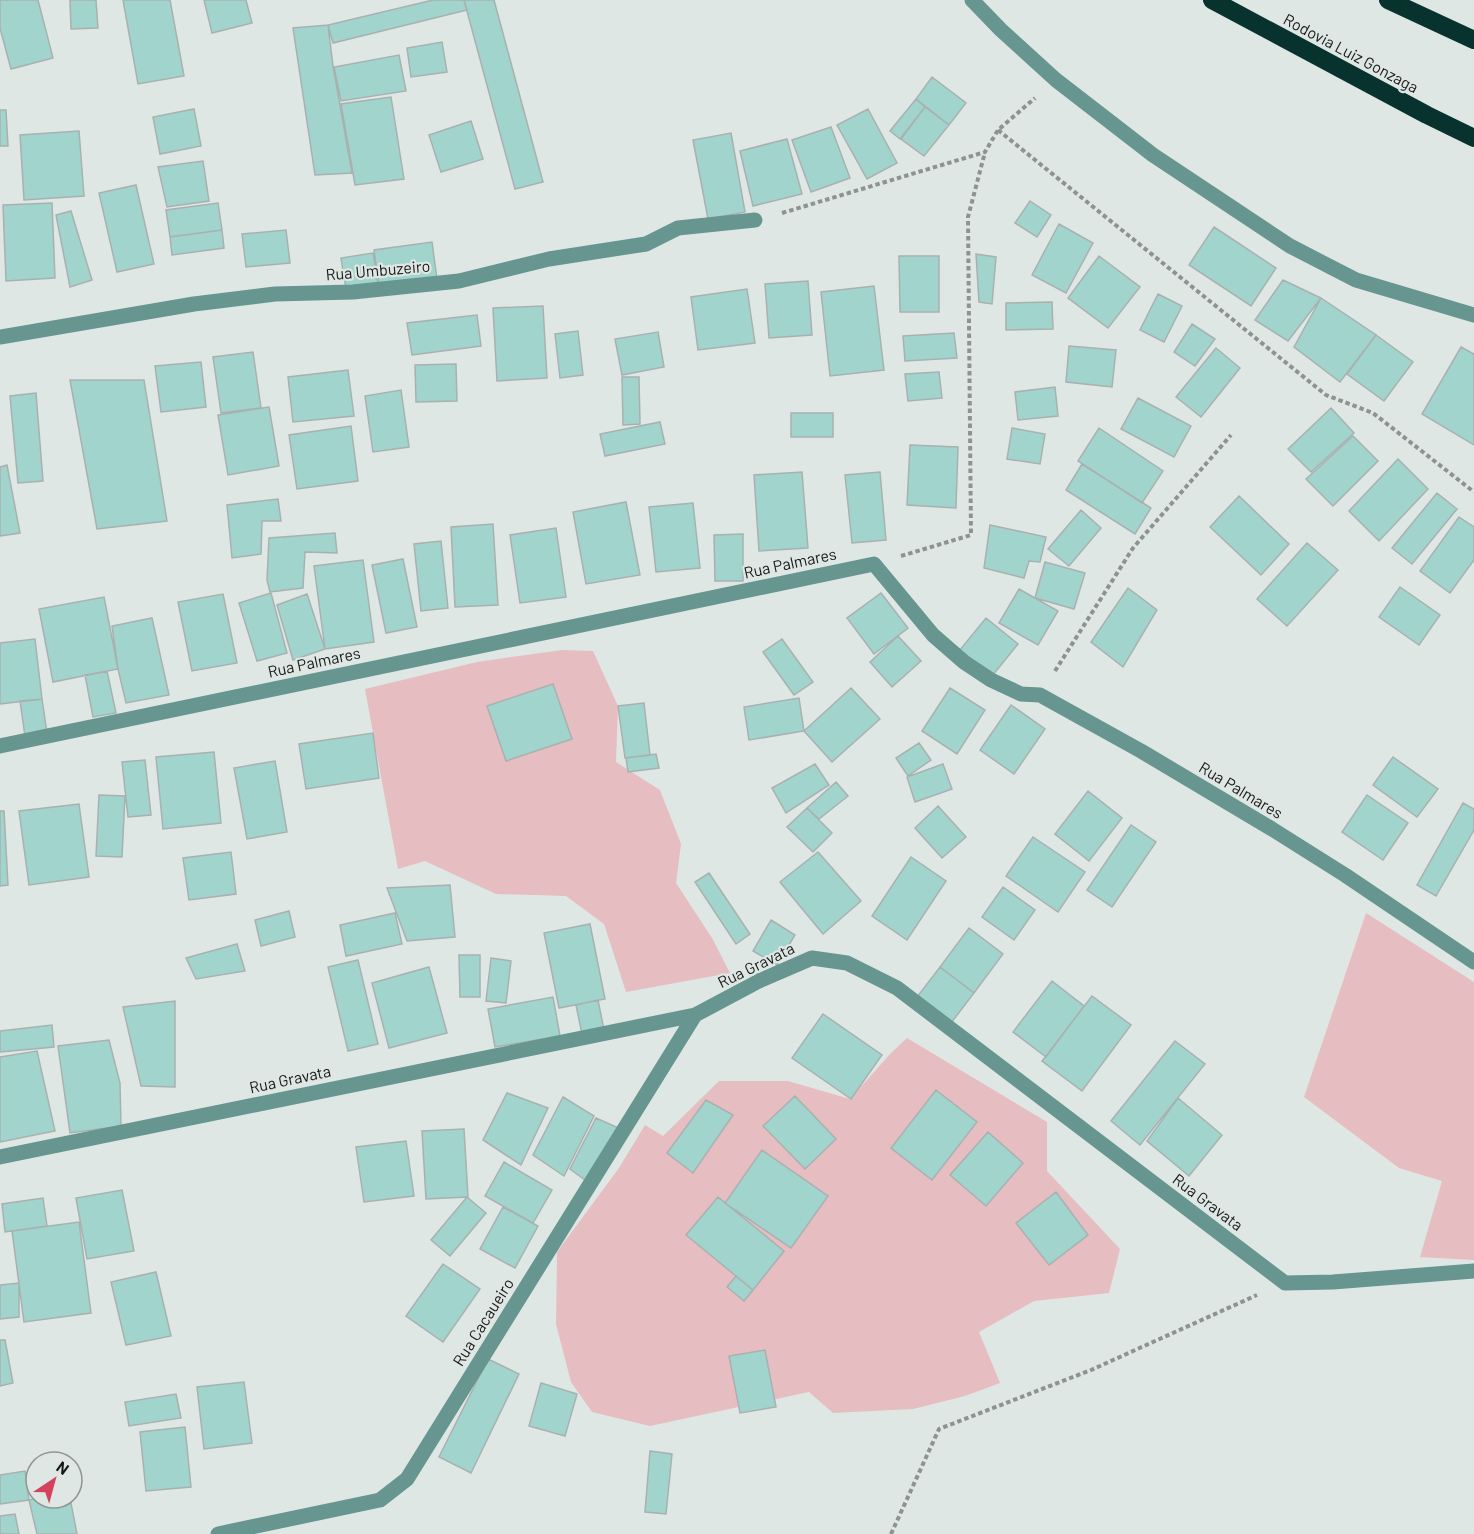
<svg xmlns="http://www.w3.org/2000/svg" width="1474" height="1534" font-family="Barlow,sans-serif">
<rect width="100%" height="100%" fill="#dfe7e5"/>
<path fill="#e6bdc0" d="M562 650 593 651 618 706 616 762 660 790 681 844 676 883 712 938 730 973 626 992 604 924 566 896 496 894 425 861 398 869 365 689 477 662Z
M1366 913 1474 982V1260L1420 1257 1442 1181 1399 1168 1304 1097Z
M907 1038 1047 1122V1171L1120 1249 1109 1293 1034 1301 979 1332 1000 1383 965 1396 913 1409 833 1413 809 1392 650 1426 592 1412 571 1382 556 1324 557 1252 619 1168 645 1125 663 1136 719 1081H788L850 1099 890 1054Z"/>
<path fill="#a0d4cc" stroke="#a9b1b0" stroke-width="1.5" d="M0 0H38L53 58 11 69 0 28Z
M70 0H96L98 28 71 29Z
M123 0H170L184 76 138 84Z
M204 0H246L252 23 212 33Z
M433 0H464L467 10 333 43 328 25Z
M464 0H494L543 182 515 189Z
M328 25 333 66 352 173 315 175 293 28Z
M442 42 447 72 411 77 407 48Z
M399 55 406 91 341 101 334 67Z
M932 77 966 103 949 125 916 99Z
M391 97 404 179 355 185 341 104Z
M916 99 925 107 900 139 890 131Z
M925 107 949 125 924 156 901 139Z
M194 109 201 146 160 154 153 117Z
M868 109 897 163 867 179 837 125Z
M0 110H6L8 146H0Z
M471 121 483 159 441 172 429 135Z
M831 127 850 178 811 192 792 140Z
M79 131 84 196 24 200 20 135Z
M731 133 745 212 708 219 693 140Z
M787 139 802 194 753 206 740 151Z
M203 161 209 201 167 207 158 167Z
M136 185 154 264 117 272 99 193Z
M1030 201 1051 215 1037 237 1015 223Z
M52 203 55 278 6 281 3 205Z
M218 203 222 230 170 237 166 210Z
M71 211 92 280 70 287 56 215Z
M1059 224 1093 243 1066 293 1032 275Z
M1214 227 1276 268 1251 306 1189 265Z
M222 230 224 248 172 255 170 237Z
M286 230 290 263 246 267 242 234Z
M432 242 437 279 379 286 374 250Z
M373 253 378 284 346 289 341 258Z
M976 254 996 257 992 304 979 302Z
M899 256H939V312H900Z
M1099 256 1140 287 1108 328 1068 298Z
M1283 280 1321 298 1288 341 1255 320Z
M808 281 812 335 769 338 765 284Z
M874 286 884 370 830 376 821 292Z
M747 289 755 343 698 350 691 297Z
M1158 294 1182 306 1164 342 1140 330Z
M1321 298 1376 335 1340 382 1294 347Z
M1052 302 1053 329 1006 330V303Z
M543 306 547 378 497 381 493 308Z
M477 315 481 346 412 355 407 323Z
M1192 324 1215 339 1195 366 1174 352Z
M578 331 583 375 560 378 555 334Z
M658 332 664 367 622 375 615 339Z
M954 333 957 358 905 361 903 336Z
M1376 335 1413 362 1384 401 1347 374Z
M1069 346 1116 350 1112 387 1066 382Z
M1461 347 1474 354V445L1422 414Z
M1216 348 1240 368 1201 417 1176 397Z
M253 352 261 408 221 413 213 357Z
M201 362 206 407 161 412 155 366Z
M456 364 457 401 416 402 415 365Z
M348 370 354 416 293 422 288 377Z
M939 372 942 398 908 401 905 374Z
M622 377H639L640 424 623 425Z
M70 380H144L167 521 97 529Z
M1055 387 1058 416 1018 420 1015 392Z
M401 390 409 447 373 452 365 396Z
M36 393 43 481 18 483 10 396Z
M1138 398 1191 426 1174 457 1121 429Z
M269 407 279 466 228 475 218 415Z
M1331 408 1354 433 1311 472 1288 449Z
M791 413H833V437H791Z
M660 422 665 444 605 456 600 434Z
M351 426 358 481 297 489 289 435Z
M1012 428 1045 434 1040 464 1007 459Z
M1099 428 1163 471 1142 503 1078 461Z
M1353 436 1378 461 1333 506 1306 479Z
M910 445 958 447 956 508 907 505Z
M1398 459 1428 489 1379 541 1349 511Z
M1082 464 1151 508 1135 534 1066 490Z
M7 465 20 533 0 536V467Z
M802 472 808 548 759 551 754 475Z
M880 472 886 540 852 543 845 475Z
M1437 493 1457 509 1412 564 1392 548Z
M1239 496 1289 544 1261 575 1210 527Z
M278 499 281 521H262L261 554 232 558 227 505Z
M626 502 640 575 586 584 573 512Z
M693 503 700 568 656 572 649 507Z
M1081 510 1101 528 1069 566 1048 549Z
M1459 517 1474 527V560L1450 593 1420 571Z
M493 524 498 605 455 607 451 527Z
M990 525 1046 537 1040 562 1029 561 1024 578 984 568Z
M556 528 566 597 520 603 510 535Z
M335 533 337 553 305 552 303 588 270 592 267 580 269 538Z
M743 534V581H715L714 535Z
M441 541 448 608 421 611 414 544Z
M1307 543 1338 570 1287 626 1257 599Z
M403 559 417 627 386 633 372 565Z
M363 560 374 642 325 649 314 566Z
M1045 562 1085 573 1074 609 1035 598Z
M1400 587 1440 615 1419 645 1379 617Z
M1128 588 1157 610 1123 667 1091 642Z
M1019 589 1058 611 1038 645 999 623Z
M271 593 287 653 257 661 239 603Z
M881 593 908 628 874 654 847 618Z
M223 594 237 663 192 671 178 602Z
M307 594 325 649 293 660 277 605Z
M104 597 118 669 53 682 39 609Z
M152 618 169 695 126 703 118 669 112 626Z
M986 618 1018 644 992 676 959 651Z
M898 636 921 661 892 687 870 662Z
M35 639 42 699 0 704V643Z
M782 639 813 682 794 695 763 652Z
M107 671 116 713 93 717 85 675Z
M553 684 572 739 506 761 487 706Z
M851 688 880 719 832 762 804 731Z
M950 688 985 710 957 754 922 731Z
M799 698 804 731 749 740 744 707Z
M42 699 47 733 25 736 20 701Z
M644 703 650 755 625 758 618 706Z
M1011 705 1045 729 1014 774 980 750Z
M373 733 379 778 306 789 299 744Z
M919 743 931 760 908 776 896 758Z
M214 752 221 823 163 829 156 757Z
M656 754 659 768 628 772 626 758Z
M1393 757 1438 789 1417 817 1373 785Z
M145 760 151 815 128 817 122 762Z
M275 761 287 832 247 839 234 768Z
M815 764 829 785 786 813 772 788Z
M943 764 952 789 915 802 907 777Z
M836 782 848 796 819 819 807 808Z
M1088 791 1122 818 1089 861 1055 834Z
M99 795 125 796 122 857 96 856Z
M1367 795 1408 823 1383 860 1342 832Z
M1463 803 1474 809V830L1436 896 1417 885Z
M79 804 89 877 29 885 19 811Z
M938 806 966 837 942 858 915 828Z
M807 808 832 833 813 852 787 827Z
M0 811H4L8 885 0 886Z
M1131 825 1156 842 1112 907 1087 890Z
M1033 837 1085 872 1058 912 1006 876Z
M231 852 236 894 189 900 183 858Z
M818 852 861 901 823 934 780 882Z
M911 857 946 881 907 940 872 916Z
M709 873 750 934 736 944 695 882Z
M450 885 455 937 407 941 387 888Z
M1003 887 1035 910 1014 940 982 917Z
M289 911 295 937 261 946 255 920Z
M395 913 402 944 346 956 340 925Z
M771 920 795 935 777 965 753 951Z
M590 924 605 999 559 1008 544 933Z
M969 928 1003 954 974 993 940 967Z
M237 944 245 971 196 979 186 958Z
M459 955H480V997H460Z
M491 958 511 961 506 1003 486 1001Z
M358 960 378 1044 348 1051 328 967Z
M429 967 447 1033 389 1048 372 983Z
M940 967 974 993 951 1023 917 997Z
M1052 981 1084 1006 1046 1057 1013 1032Z
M1092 996 1131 1025 1082 1091 1042 1061Z
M553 997 560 1036 495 1047 488 1009Z
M598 1000 604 1030 582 1034 576 1005Z
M175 1001V1087L141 1086 123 1007Z
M823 1014 882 1055 851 1099 792 1058Z
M52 1025 54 1047 0 1052V1031Z
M109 1040 120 1083 121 1126 70 1133 58 1046Z
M1175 1041 1205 1064 1140 1145 1111 1121Z
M37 1051 55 1131 0 1142V1057Z
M936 1090 977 1122 932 1180 891 1148Z
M507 1093 548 1108 521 1165 483 1140Z
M795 1096 836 1139 805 1169 763 1126Z
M563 1097 594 1116 564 1176 533 1155Z
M1178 1098 1222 1135 1189 1176 1147 1141Z
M706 1100 733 1115 693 1173 667 1153Z
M596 1118 621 1129 589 1183 570 1169Z
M464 1129 468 1197 426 1199 422 1131Z
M988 1132 1023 1163 986 1206 950 1175Z
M406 1141 414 1196 364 1202 356 1147Z
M762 1150 828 1196 791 1248 725 1203Z
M504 1162 552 1190 533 1223 485 1196Z
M122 1190 134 1251 87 1259 76 1198Z
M1056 1192 1088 1235 1049 1265 1016 1223Z
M467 1197 486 1213 450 1256 431 1240Z
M718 1197 784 1251 753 1290 686 1235Z
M43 1198 47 1226 5 1232 2 1204Z
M503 1207 538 1226 515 1268 480 1249Z
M79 1222 91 1313 24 1322 12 1231Z
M443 1264 480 1289 443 1342 406 1316Z
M156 1272 171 1336 126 1345 111 1282Z
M736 1276 753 1290 744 1301 727 1287Z
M19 1283V1317L0 1319V1285Z
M0 1340H5L13 1383 0 1386Z
M765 1350 776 1407 740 1413 729 1356Z
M488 1359 519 1374 471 1473 439 1457Z
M244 1382 252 1443 204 1449 197 1387Z
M541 1383 577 1394 565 1436 529 1426Z
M176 1394 181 1418 129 1426 125 1402Z
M185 1427 191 1487 146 1491 140 1432Z
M650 1451 672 1454 666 1514 645 1512Z
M25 1471 29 1500 0 1504V1475Z
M37 1498H70L77 1534H37L29 1500Z
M15 1514 19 1534H0V1516Z"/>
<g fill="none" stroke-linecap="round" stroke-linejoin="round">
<path stroke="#8d9391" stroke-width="4" stroke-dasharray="4.5 3" stroke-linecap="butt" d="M998 130 1326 395 1373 413 1474 492
M782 213 985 152 998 130 1035 98
M901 556 971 535 968 217 985 152
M1055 671 1133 548 1231 435
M891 1534 939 1429 1091 1370 1257 1295"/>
<path stroke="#67958f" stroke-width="15" d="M972 0 1001 30 1056 80 1153 155 1290 246 1356 280 1474 315
M0 337 194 304 275 294 353 292 459 281 549 259 646 244 678 228 755 220
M0 746 874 564 933 635 964 662 991 680 1021 694 1040 695 1141 751 1272 829 1345 875 1474 962
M0 1157 695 1015 759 981 812 958 847 963 897 988 1285 1283 1333 1282 1474 1271
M218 1534 380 1500 407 1479 695 1015"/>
<path stroke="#07322d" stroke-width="18" d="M1212 0 1427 115 1474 138
M1388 0 1474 40"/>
</g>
<g text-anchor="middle" stroke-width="4.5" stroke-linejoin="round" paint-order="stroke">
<g font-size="16" fill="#161918" stroke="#dfe7e5">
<text transform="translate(1351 53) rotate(28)" y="6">Rodovia Luiz Gonzaga</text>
<text transform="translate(378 270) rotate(-5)" y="6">Rua Umbuzeiro</text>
<text transform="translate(790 563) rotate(-12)" y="6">Rua Palmares</text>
<text transform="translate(314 662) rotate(-12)" y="6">Rua Palmares</text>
<text transform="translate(1241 790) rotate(31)" y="6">Rua Palmares</text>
<text transform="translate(756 965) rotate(-26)" y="6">Rua Gravata</text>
<text transform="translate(290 1079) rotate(-12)" y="6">Rua Gravata</text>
<text transform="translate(1208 1202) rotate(37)" y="6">Rua Gravata</text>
<text transform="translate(483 1322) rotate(-58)" y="6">Rua Cacaueiro</text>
</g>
</g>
<g transform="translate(54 1480) rotate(36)"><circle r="28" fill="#dfe7e5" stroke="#8f9593" stroke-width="1.5"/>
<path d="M0-4.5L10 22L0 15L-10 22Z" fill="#d4435e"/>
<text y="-9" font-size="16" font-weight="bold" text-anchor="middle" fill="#161918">N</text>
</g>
</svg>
